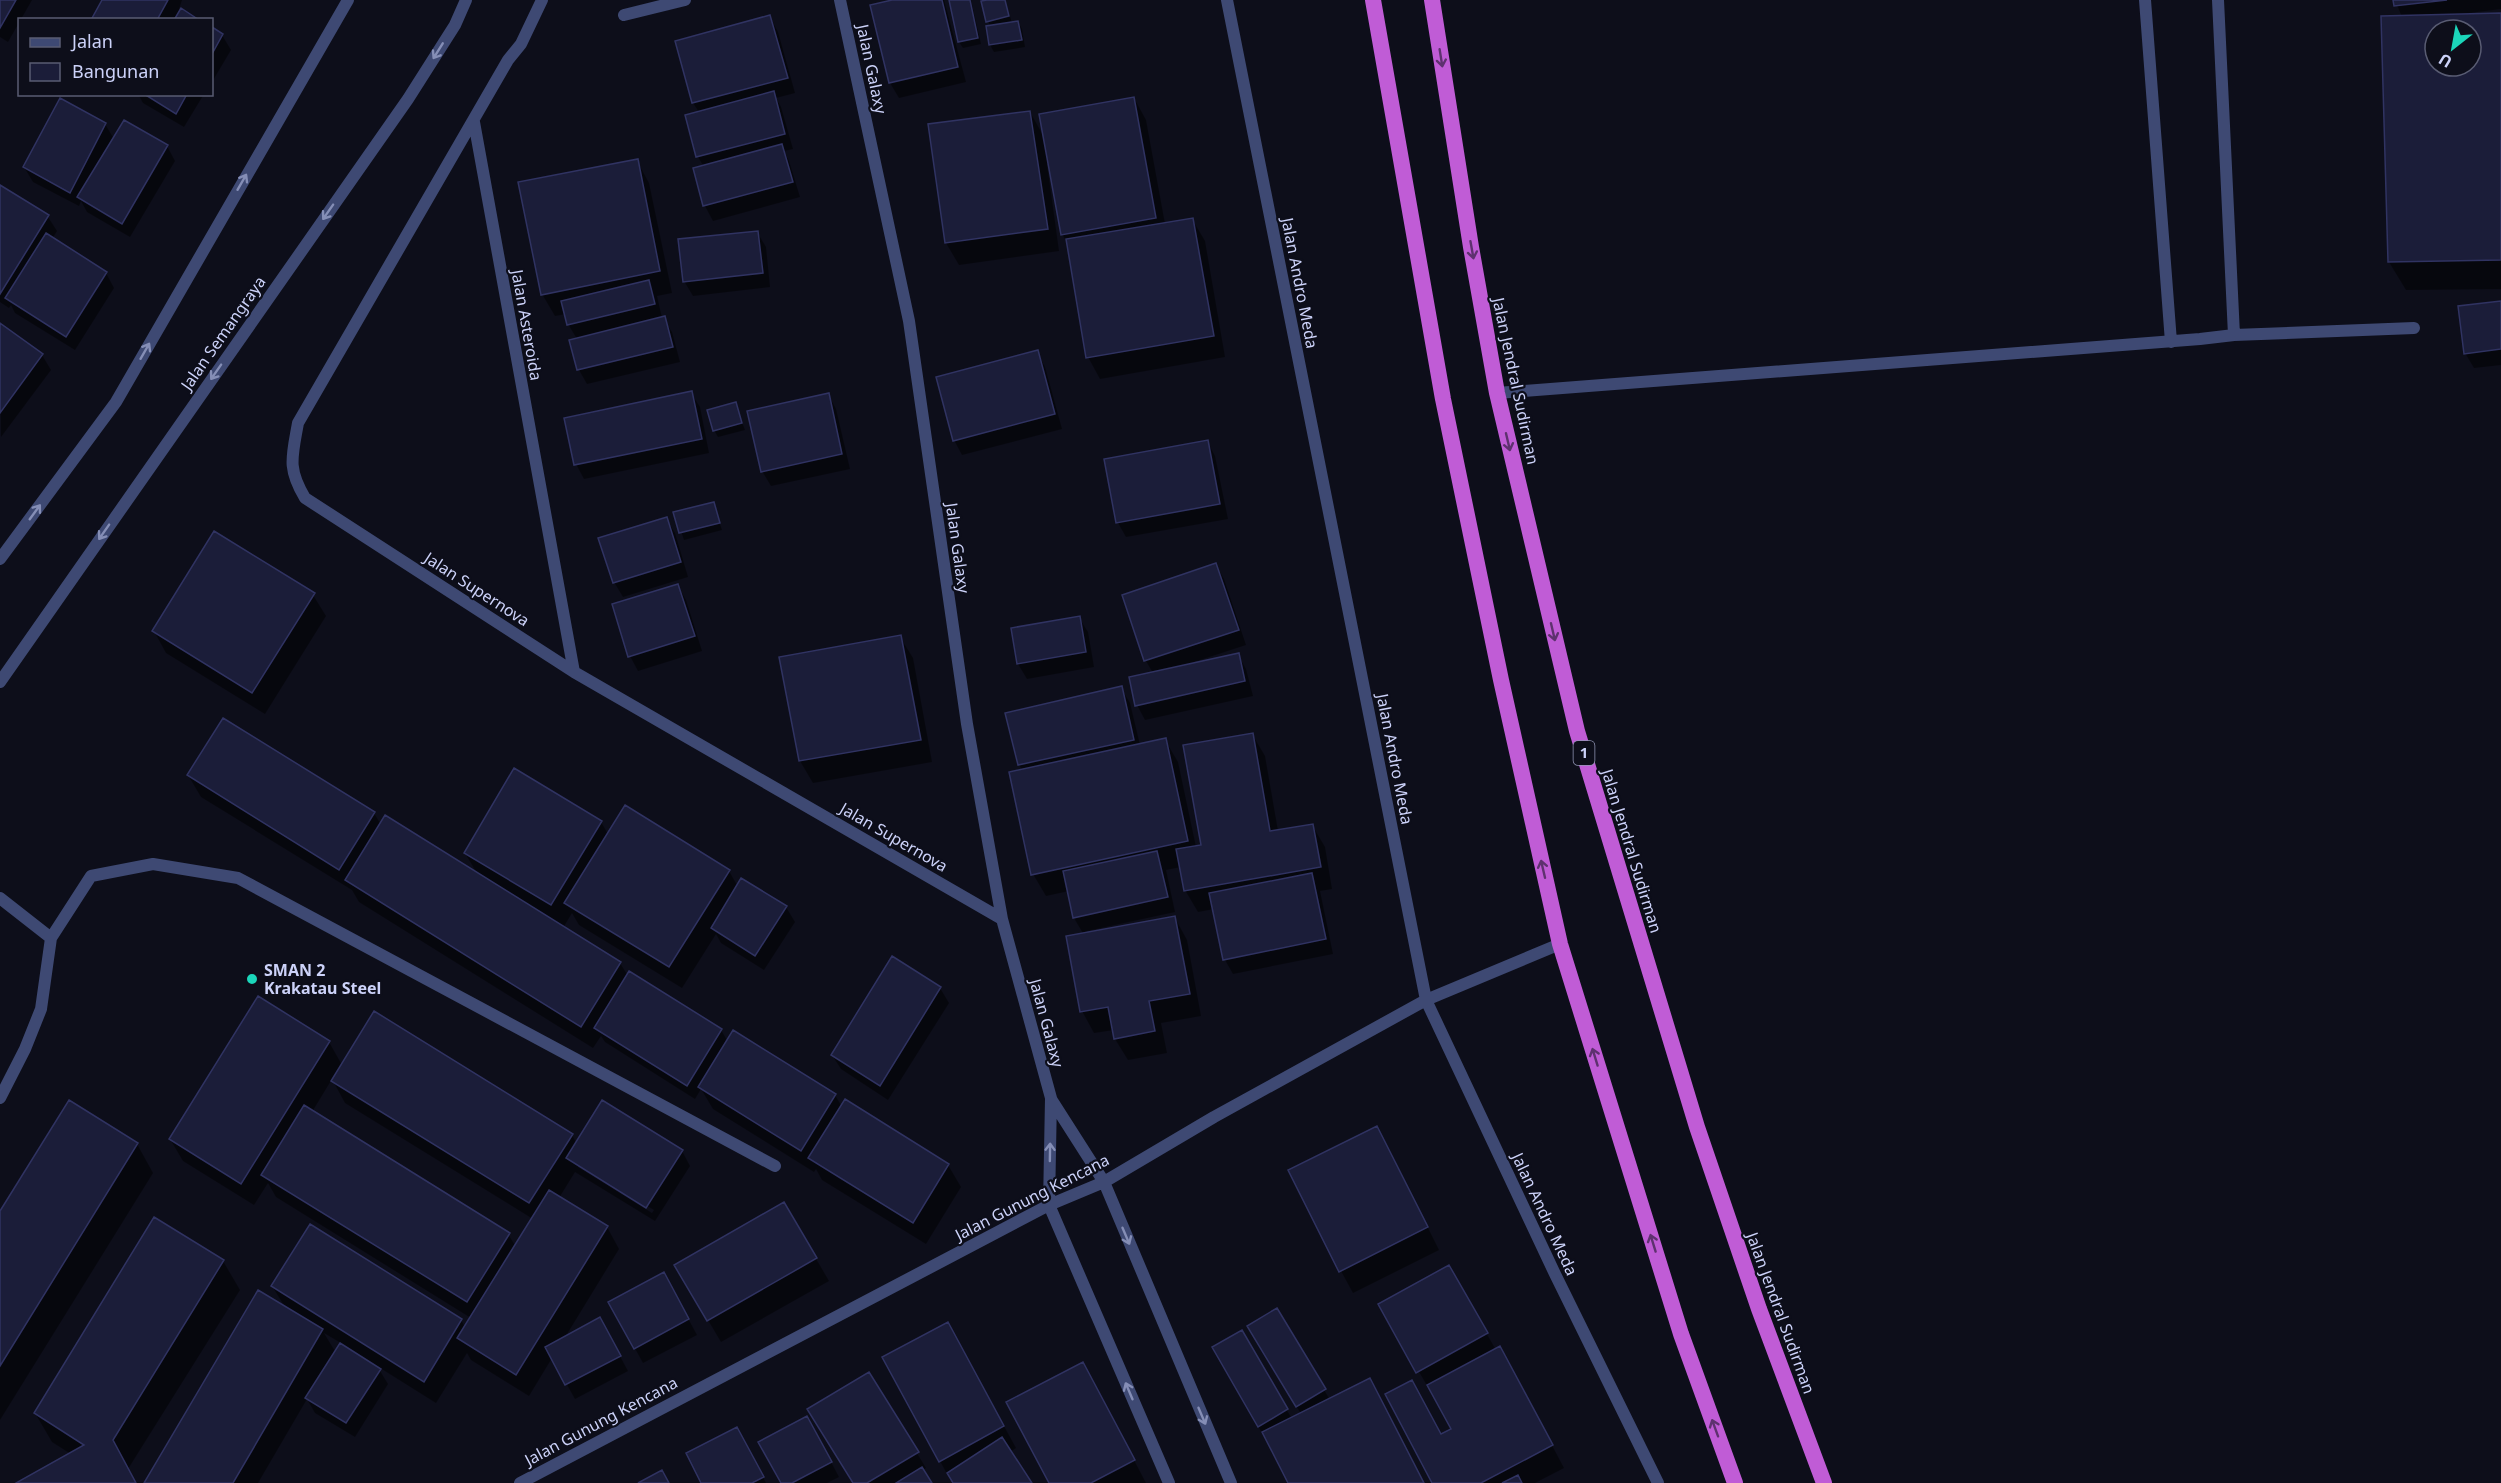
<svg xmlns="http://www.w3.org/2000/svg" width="2501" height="1483" font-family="'Noto Sans',sans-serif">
<rect width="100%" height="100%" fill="#0d0e1a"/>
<path fill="#0007" fill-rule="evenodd" d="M0 0H32L8 42 0 37Z
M104 0H182L179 9 196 20H93Z
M899 0H944L966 82 899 98 890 83 872 6Z
M950 0H971L981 44 963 48 959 42Z
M982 0H1005L1012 23 1018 22 1022 29 1025 47 994 52 990 45 987 27H990Z
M2395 0H2501V9L2469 13V15L2501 14V289L2406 290 2389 262 2402 17ZM2435 30H2471V66H2435Z
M770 17 778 32 795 93 776 98 781 107 793 149 784 151 789 161 800 197 713 221 705 206 695 169 704 167 698 157 687 116 699 112 693 103 677 42Z
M212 29 222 35 231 50 212 82Z
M138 94H204L184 127 143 103Z
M1134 98 1146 120 1165 224 1192 219 1205 241 1225 357 1100 379 1088 357 1068 244 1062 234 1049 163 1047 164 1059 251 959 265 946 243 1030 112 1044 137Z
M105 124 114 139 167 146 175 161 130 237 87 212 81 201 79 206 33 182 24 167Z
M637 161 649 183 672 293 657 296 662 318 672 332 680 362 587 384 579 370 571 341 577 339 568 324 566 314 555 316 542 294Z
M0 187 48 217 57 231 52 239 106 273 114 288 75 350 15 313 11 305 9 308 0 302Z
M757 232 766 247 770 287 693 296 684 281Z
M2501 302V365L2474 368 2465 353Z
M0 325 42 355 51 370 1 437Z
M1037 352 1045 367 1062 429 962 455 954 440Z
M691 393 700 407 709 453 584 479 576 464Z
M828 394 836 409 850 469 771 486 762 471Z
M735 404 745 430 718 437 714 430Z
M1207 441 1215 456 1228 519 1126 537 1118 523Z
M713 504 722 530 684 540 675 513Z
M666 519 675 533 688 577 623 597 614 582Z
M1216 565 1224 579 1246 645 1194 662V664L1238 655 1246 669 1253 696 1145 720 1137 705 1153 673 1146 661 1124 596Z
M678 586 686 600 702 651 638 671 630 656Z
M313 595 326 616 265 714 166 653 154 631Z
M1079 618 1088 632 1094 667 1027 679 1018 664 1012 629Z
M900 637 913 658 932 762 813 783 800 761 781 658Z
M1121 688 1130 703 1140 745 1165 740 1178 762 1196 847 1203 846 1252 734 1265 756 1278 831 1312 825 1325 847 1332 889 1320 891 1333 954 1233 974 1225 960 1214 909 1198 912 1185 890 1181 867 1166 870 1175 912 1087 931 1088 934 1175 918 1187 940 1201 1016 1161 1023 1167 1053 1128 1060 1115 1039 1114 1030 1094 1033 1082 1011 1084 935 1074 918 1069 891 1046 896 1033 874 1022 770 1019 765Z
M223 720 374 813 381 825 478 875 465 853 601 822 608 834 729 871 738 887 786 907 795 922 764 970 721 943 716 934 682 988 579 925 572 913 563 928 620 963 628 976 721 1030 728 1042 835 1095 842 1107 948 1165 961 1187 926 1244 822 1180 816 1169 814 1172 713 1109 701 1089 695 1099 605 1042 601 1036 593 1048 359 902 352 890 201 797 188 775Z
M892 958 940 988 949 1003 888 1100 841 1069 832 1055Z
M329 1042 342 1065 572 1135 577 1144 682 1151 690 1166 655 1221 575 1172 559 1198 607 1227 619 1249 564 1339 608 1334 628 1371 575 1399 552 1358 529 1396 471 1360 467 1353 436 1403 377 1366 388 1384 355 1437 315 1413 307 1399 258 1483H146L285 1307 272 1286 461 1320 465 1327 471 1318 276 1197 268 1183 254 1205 183 1161 170 1139ZM332 1079 345 1103 533 1219 516 1247 508 1234 312 1112ZM578 1164 654 1210 652 1213 578 1167ZM324 1333 341 1343 336 1352 333 1348Z
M137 1144 153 1173 0 1420V1214Z
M1389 1150 1439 1250 1353 1293 1341 1271Z
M784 1204 829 1281 721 1342 676 1266Z
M155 1219 223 1261 240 1290 128 1469 135 1483H18L71 1454 52 1442 35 1413Z
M1448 1267 1496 1350 1512 1370 1564 1468 1535 1483H1434L1441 1436 1453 1430 1380 1305Z
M672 1289 697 1335 643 1363 610 1303Z
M1277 1310 1330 1400 1424 1483H1290L1214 1347 1241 1332 1292 1419 1301 1414 1249 1326Z
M960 1346 1016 1448 1010 1452 1030 1483H952L940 1461Z
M868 1374 926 1468 922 1470 930 1483H854Z
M1095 1386 1146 1483H1050Z
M815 1432 839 1477 827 1483H782Z
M745 1443 766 1483H703Z"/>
<path fill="#1b1d39" stroke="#303362" stroke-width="1.5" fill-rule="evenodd" d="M0 0H16L0 28Z
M102 0H168L157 20H91Z
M892 0H942L958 67 889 83 870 5Z
M949 0H970L978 38 958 42Z
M987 0H1005L1009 16 986 22 981 1Z
M2393 0H2447L2394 6Z
M181 8 199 20H174Z
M2501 13V260L2388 262 2381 16ZM2435 30H2471V66H2435Z
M770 15 788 78 692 103 675 41Z
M1018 21 1022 40 989 45 986 26Z
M212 27 223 34 212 54Z
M774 91 785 134 696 157 685 115Z
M144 94H187L176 114Z
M1134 97 1156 218 1061 235 1039 114Z
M60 98 106 123 70 193 23 167Z
M1030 111 1048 229 945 243 928 124Z
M124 120 168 145 122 224 77 197Z
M782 144 793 182 703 206 693 168Z
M638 159 660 271 541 295 518 182Z
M0 185 49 215 0 294Z
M1193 218 1214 336 1086 358 1066 239Z
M758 231 763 273 683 282 678 239Z
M46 233 107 272 66 337 5 298Z
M649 280 655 304 567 325 561 301Z
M2501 301V349L2464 354 2458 306Z
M665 316 673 347 577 370 569 340Z
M0 323 43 354 0 413Z
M1038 350 1055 414 953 441 936 377Z
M692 391 702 439 574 465 564 418Z
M829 393 842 454 761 472 747 411Z
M736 402 742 423 713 431 707 410Z
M1208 440 1220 504 1116 523 1104 459Z
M714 502 720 523 679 533 673 512Z
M667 517 681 562 613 583 598 538Z
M214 531 315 593 252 693 152 631Z
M1216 563 1239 630 1144 661 1122 595Z
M678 584 695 636 628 657 612 604Z
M1080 616 1086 652 1017 664 1011 628Z
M901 635 921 740 799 761 779 657Z
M1239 653 1245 681 1135 706 1129 677Z
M1122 686 1134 740 1018 765 1005 713Z
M223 718 375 812 339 870 187 775Z
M1253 733 1270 831 1313 824 1321 867 1184 891 1176 849 1201 845 1183 745Z
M1166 738 1188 841 1031 875 1009 772Z
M514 768 602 821 551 905 464 853Z
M625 805 730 870 669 967 564 903Z
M385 815 621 962 581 1027 345 880Z
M1157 851 1168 897 1073 918 1063 871Z
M1312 873 1326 939 1223 960 1209 893Z
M741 878 787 906 755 956 711 928Z
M1175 916 1190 994 1149 1001 1155 1031 1114 1039 1108 1007 1080 1012 1066 936Z
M892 956 941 987 880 1086 831 1055Z
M629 971 722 1029 687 1086 594 1028Z
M258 996 330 1041 241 1184 169 1139Z
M374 1011 573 1134 529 1203 331 1081Z
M733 1030 836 1094 801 1151 698 1087Z
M845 1099 949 1164 913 1223 808 1158Z
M69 1100 138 1143 0 1366V1211Z
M602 1100 683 1150 646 1208 566 1158Z
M304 1105 510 1233 467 1302 261 1175Z
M1377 1126 1428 1227 1339 1272 1288 1170Z
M549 1190 608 1226 516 1375 457 1338Z
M784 1202 817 1258 707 1321 674 1265Z
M154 1217 224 1260 113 1440 136 1483H16L84 1445 34 1413Z
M310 1224 462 1319 424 1382 271 1286Z
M1449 1265 1488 1333 1416 1373 1378 1304Z
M664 1272 689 1319 634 1349 608 1302Z
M258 1290 323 1329 233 1483H144Z
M1277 1308 1326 1389 1296 1407 1247 1326Z
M600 1317 621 1356 565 1385 545 1347Z
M948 1322 1004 1426 939 1462 882 1357Z
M1242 1330 1288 1409 1258 1427 1212 1347Z
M340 1343 381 1369 346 1423 305 1398Z
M1500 1346 1553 1445 1481 1483H1432L1385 1394 1412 1380 1441 1434 1451 1429 1427 1385Z
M1083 1362 1135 1460 1091 1483H1049L1006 1402Z
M869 1372 919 1452 867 1483H853L807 1409Z
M1370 1378 1424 1483H1288L1262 1432Z
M807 1416 832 1462 792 1483H781L758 1442Z
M737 1427 764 1477 752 1483H701L686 1453Z
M1002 1437 1032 1483H953L947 1473Z
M922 1467 932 1483H896Z
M662 1470 669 1483H638Z
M1518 1475 1522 1483H1502Z"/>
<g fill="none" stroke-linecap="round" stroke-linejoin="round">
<path stroke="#3e4973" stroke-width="12" d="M2145 0 2171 342
M624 15 685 0
M2234 335 2414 328
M1497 393 2200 339 2234 335 2218 0
M0 898 51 938
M0 1098 25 1049 41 1009 51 938 91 876 153 864 238 878 775 1166"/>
<path stroke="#3e4973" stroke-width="12" d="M542 0 521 44 508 60 298 423C292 457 287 468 305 498L574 672 1002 919
M840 0 909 321 967 724 1002 919 1051 1098 1049 1205 1169 1483
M1227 0 1426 1000 1555 1274 1658 1483
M474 122 574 672
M0 559 116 402 348 0
M0 682 408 99 455 25 466 0
M1051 1099 1104 1182 1231 1483
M520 1483 1049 1205 1104 1182 1214 1117 1426 1000 1560 944"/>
<path stroke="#c05cd6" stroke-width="16" d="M1373 0 1443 399 1501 680 1560 944 1681 1334 1735 1483
M1432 0 1471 247 1497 393 1577 731 1697 1127 1759 1309 1824 1483"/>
</g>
<defs><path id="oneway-shaft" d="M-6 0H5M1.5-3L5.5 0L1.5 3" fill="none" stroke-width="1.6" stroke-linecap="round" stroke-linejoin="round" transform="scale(1.5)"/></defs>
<g stroke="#858eb6">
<use href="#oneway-shaft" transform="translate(438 51) rotate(122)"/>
<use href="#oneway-shaft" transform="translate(242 182) rotate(-60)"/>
<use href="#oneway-shaft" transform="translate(328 212) rotate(125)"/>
<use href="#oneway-shaft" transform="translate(145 351) rotate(-60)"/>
<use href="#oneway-shaft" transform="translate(216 372) rotate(125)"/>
<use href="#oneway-shaft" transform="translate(35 512) rotate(-54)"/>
<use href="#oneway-shaft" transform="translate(104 532) rotate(125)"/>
<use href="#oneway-shaft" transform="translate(1050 1152) rotate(-89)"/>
<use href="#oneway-shaft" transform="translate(1126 1236) rotate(67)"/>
<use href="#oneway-shaft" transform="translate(1129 1391) rotate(-113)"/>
<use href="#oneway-shaft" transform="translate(1202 1416) rotate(67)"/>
</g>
<g stroke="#5e316f">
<use href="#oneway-shaft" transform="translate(1441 58) rotate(81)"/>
<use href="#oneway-shaft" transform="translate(1472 250) rotate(80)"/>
<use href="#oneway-shaft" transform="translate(1508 442) rotate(77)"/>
<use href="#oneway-shaft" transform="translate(1553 632) rotate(77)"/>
<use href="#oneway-shaft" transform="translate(1543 869) rotate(-103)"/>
<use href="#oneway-shaft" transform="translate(1595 1057) rotate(-107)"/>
<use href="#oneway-shaft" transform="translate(1653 1243) rotate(-107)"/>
<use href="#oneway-shaft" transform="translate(1715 1428) rotate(-110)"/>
</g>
<circle fill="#1bd6ba" stroke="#0d0e1a" stroke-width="2" cx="252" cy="979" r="6"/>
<g text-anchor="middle" stroke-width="4.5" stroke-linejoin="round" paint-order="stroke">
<rect fill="#0d0e1a" stroke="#9397b6" stroke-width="1.5" x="1573.5" y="741" width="21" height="24" rx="4.5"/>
<g font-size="15" font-weight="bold" fill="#ccd2f9">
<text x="1584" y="758">1</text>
</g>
<g font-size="16" fill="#ccd2f9" stroke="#0d0e1a">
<text transform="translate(872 69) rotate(78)" y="6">Jalan Galaxy</text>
<text transform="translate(1300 283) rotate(79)" y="6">Jalan Andro Meda</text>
<text transform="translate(527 325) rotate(80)" y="6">Jalan Asteroida</text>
<text transform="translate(223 333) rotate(-55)" y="6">Jalan Semangraya</text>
<text transform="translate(1516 381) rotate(78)" y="6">Jalan Jendral Sudirman</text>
<text transform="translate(958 548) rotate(82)" y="6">Jalan Galaxy</text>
<text transform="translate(477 589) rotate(33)" y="6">Jalan Supernova</text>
<text transform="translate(1395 759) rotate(79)" y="6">Jalan Andro Meda</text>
<text transform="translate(894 837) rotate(30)" y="6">Jalan Supernova</text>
<text transform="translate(1632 851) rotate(73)" y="6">Jalan Jendral Sudirman</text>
<text transform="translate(1047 1023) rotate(75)" y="6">Jalan Galaxy</text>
<text transform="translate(1032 1197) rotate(-27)" y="6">Jalan Gunung Kencana</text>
<text transform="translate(1545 1214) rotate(65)" y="6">Jalan Andro Meda</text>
<text transform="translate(1781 1313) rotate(70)" y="6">Jalan Jendral Sudirman</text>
<text transform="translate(601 1421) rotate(-28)" y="6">Jalan Gunung Kencana</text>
</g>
<g font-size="16" font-weight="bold" fill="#ccd2f9" stroke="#0d0e1a" text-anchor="start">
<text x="264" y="976">SMAN 2<tspan x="264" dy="18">Krakatau Steel</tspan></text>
</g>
</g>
<rect x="18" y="18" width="195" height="78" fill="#0d0e1a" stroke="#595c73" stroke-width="1.5"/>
<rect x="30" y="38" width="30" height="9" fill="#3e4973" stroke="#595c73" stroke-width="1.5"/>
<text x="72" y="48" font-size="18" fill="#ccd2f9">Jalan</text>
<rect x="30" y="63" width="30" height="18" fill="#1b1d39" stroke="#595c73" stroke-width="1.5"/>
<text x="72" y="78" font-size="18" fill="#ccd2f9">Bangunan</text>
<g transform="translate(2453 48) rotate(211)"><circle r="28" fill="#0d0e1a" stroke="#595c73" stroke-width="1.5"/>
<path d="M0-4.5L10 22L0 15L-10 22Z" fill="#1bd6ba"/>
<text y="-9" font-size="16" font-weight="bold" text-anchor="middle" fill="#ccd2f9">U</text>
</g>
</svg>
